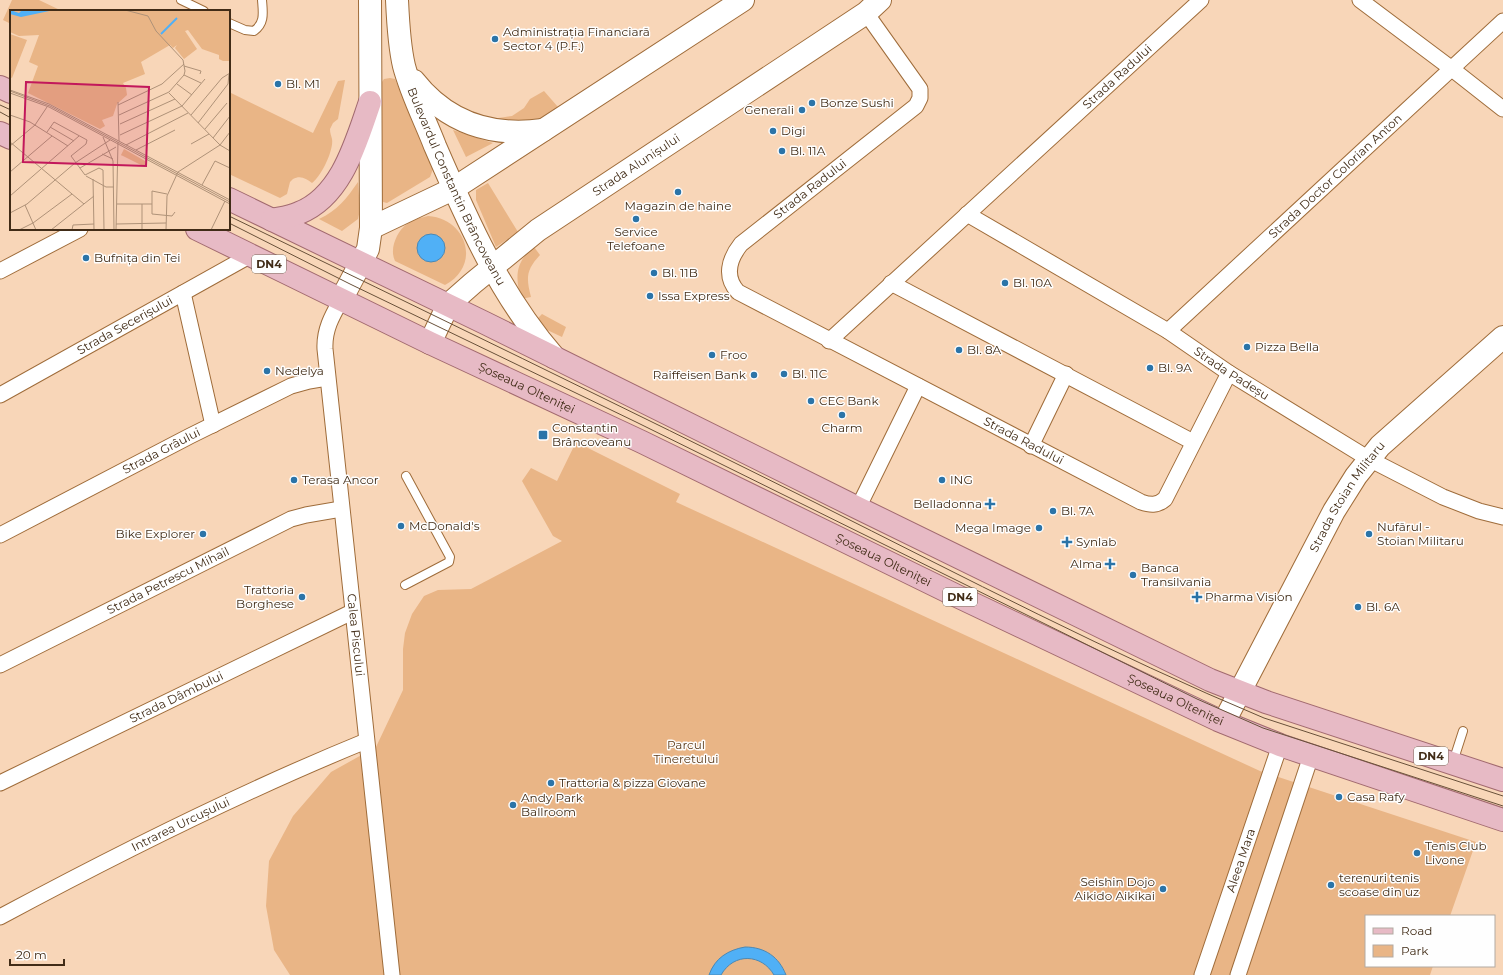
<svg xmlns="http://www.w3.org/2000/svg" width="1503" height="975" font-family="Montserrat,sans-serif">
<rect width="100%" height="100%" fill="#f8d6b8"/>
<path fill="#e9b586" d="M12 0H39L62 11H11V24L3 20Z
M390 78 395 79 433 169 430 177 387 203 383 202 380 198V85L384 79Z
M345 80 338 119 333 123 330 129C330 133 331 135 332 139 334 150 321 177 312 183 306 178 300 175 293 179L290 182 287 194 280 198 229 174V92L313 133 338 81Z
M544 91 558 107 537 121 521 127 492 119 512 116 524 108 530 99Z
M453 130 493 143 466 157Z
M358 182 360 210 358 219 342 231 319 219C337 211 347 198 358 182Z
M488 183 518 232 496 247 476 200V190Z
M428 216C468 219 481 266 445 285L395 261C389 249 397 231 407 224 414 219 420 218 428 216Z
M534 247 540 255C526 270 526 278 531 297L521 299C515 277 515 262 534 247Z
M542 314 566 327 562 337 545 329 537 319Z
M576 442 680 494 676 502 1260 771 1476 842 1450 916H1366V966H1433L1430 975H290L274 950 266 906 269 861 293 816 331 772 376 747 403 690V649L405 633 412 614 424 596 438 590 471 589 562 541 553 536 522 481 531 468 557 481Z"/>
<path fill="#50b0f6" stroke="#4c88b3" d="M417 248a14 14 0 1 1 28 0a14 14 0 1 1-28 0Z
M745 947C765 947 779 957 786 975H774C762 954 734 952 721 975H709C715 958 728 950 745 947Z"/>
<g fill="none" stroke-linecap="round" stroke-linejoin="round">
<g stroke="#9f6c3a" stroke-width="10">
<path id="lane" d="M181 0 204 11
M229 23 245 30 254 31C265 23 263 13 262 0
M405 585 449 562 450 557 406 476
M1453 762 1463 731"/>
</g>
<g stroke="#9f6c3a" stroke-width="17">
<g id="street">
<path d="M1360 0 1452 69 1503 109"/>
<path id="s1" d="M866 13 920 89V98L916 106 741 244C729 259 724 277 738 292L1141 502C1150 505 1157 506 1165 499L1229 373"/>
<path id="s2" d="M967 214 1168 331 1229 373 1369 459 1443 497 1479 511 1503 517"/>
<path d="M0 271 80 229"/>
<path d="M891 283 1193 442"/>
<path d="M183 293 213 425"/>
<path id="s3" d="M341 300C332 316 324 330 325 349L392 975"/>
<path id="s4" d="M1168 331 1503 21"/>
<path id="s5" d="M829 341 1201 0"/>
<path id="s6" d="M0 395 251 255"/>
<path d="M1031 446 1066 374"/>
<path d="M858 508 918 386"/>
<path id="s7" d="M0 535 190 436 291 386 309 381 327 378"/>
<path id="s8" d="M0 665 291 519 306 515 341 509"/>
<path id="s9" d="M0 783 352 612"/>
<path id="s10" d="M0 917C119 853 241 792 366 741"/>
<path id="s11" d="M1202 975 1280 745"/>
<path d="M1238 975 1311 756"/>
</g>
</g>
<g stroke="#9f6c3a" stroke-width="24">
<g id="secondary">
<path id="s12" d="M397 0C398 22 399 45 404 66 411 93 425 120 435 146 467 220 500 295 554 357"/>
<path d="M414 81C447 123 492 137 543 130"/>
<path d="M371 228 453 189 743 0"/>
<path d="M341 300 368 249 371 228 370 0"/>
<path id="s13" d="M430 343 448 305 473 283 538 230 866 13 880 0"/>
<path id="s14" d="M1224 722 1334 511 1356 476 1380 446 1503 337"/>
</g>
</g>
<g stroke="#a26a6f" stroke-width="24">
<g id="primary">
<path d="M0 87 11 92"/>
<path d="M0 133 11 138"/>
<path d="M229 199 485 323 858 508 1210 680 1266 702 1503 780"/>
<path d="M272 220C281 218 290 217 299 213 342 196 356 142 370 102"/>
<path id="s15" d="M197 229 430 343 642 442 957 596 1218 720 1280 745 1503 820"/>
</g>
</g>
<use href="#lane" stroke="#fff" stroke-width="8"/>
<use href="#street" stroke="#fff" stroke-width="15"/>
<use href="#secondary" stroke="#fff" stroke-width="22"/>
<use href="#primary" stroke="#e7bac5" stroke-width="22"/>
<path stroke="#685039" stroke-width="1" d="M0 105 11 110
M0 112 11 118
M229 216C425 311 621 406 816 503 964 577 1111 654 1264 718L1503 796
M229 223 350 284 636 422 1197 699 1263 728 1503 806"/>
</g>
<g fill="#2b74a8" stroke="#fefefe" stroke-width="1.5">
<circle cx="495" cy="39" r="4"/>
<circle cx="278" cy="84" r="4"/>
<circle cx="812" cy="103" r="4"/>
<circle cx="802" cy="110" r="4"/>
<circle cx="773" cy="131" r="4"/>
<circle cx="782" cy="151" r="4"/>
<circle cx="678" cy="192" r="4"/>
<circle cx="636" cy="219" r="4"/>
<circle cx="86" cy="258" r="4"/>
<circle cx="654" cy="273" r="4"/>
<circle cx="1005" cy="283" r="4"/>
<circle cx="650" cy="296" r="4"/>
<circle cx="1247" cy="347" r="4"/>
<circle cx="959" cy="350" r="4"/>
<circle cx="712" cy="355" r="4"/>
<circle cx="1150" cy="368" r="4"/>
<circle cx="267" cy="371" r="4"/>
<circle cx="784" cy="374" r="4"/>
<circle cx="754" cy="375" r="4"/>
<circle cx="811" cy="401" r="4"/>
<circle cx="842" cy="415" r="4"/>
<rect x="538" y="430" width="10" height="10" rx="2"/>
<circle cx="294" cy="480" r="4"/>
<circle cx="942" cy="480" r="4"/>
<path d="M988 498h4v4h4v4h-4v4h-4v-4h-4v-4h4z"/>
<circle cx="1053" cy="511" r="4"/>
<circle cx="401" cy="526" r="4"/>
<circle cx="1039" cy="528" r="4"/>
<circle cx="203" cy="534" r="4"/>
<circle cx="1369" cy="534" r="4"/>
<path d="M1065 536h4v4h4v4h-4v4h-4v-4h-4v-4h4z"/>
<path d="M1108 558h4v4h4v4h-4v4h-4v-4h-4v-4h4z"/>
<circle cx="1133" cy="575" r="4"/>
<circle cx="302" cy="597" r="4"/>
<path d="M1195 591h4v4h4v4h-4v4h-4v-4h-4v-4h4z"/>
<circle cx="1358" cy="607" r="4"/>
<circle cx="551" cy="783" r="4"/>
<circle cx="1339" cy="797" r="4"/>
<circle cx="513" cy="805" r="4"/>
<circle cx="1417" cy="853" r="4"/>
<circle cx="1331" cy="885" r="4"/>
<circle cx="1163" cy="889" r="4"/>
</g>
<g text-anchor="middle" stroke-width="3" stroke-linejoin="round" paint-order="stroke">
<g fill="#fefefe" stroke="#7a6b5c" stroke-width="1">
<rect x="252" y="255" width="34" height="18" rx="3"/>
<rect x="943" y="588" width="34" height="18" rx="3"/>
<rect x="1414" y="747" width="34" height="18" rx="3"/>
</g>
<g font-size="11" font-weight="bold" fill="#412c17">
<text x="269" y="268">DN4</text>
<text x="960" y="601">DN4</text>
<text x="1431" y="760">DN4</text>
</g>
<g font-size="12" fill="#412c17" stroke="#fefefe" text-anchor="start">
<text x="503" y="36">Administrația Financiară<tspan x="503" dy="14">Sector 4 (P.F.)</tspan></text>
<text x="286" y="88">Bl. M1</text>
<text x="820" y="107">Bonze Sushi</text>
<text x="794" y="114" text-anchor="end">Generali</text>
<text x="781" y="135">Digi</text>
<text x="790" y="155">Bl. 11A</text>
<text x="678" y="210" text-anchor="middle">Magazin de haine</text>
<text x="636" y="236" text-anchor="middle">Service<tspan x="636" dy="14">Telefoane</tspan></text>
<text x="94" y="262">Bufnița din Tei</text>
<text x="662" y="277">Bl. 11B</text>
<text x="1013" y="287">Bl. 10A</text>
<text x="658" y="300">Issa Express</text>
<text x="1255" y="351">Pizza Bella</text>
<text x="967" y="354">Bl. 8A</text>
<text x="720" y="359">Froo</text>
<text x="1158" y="372">Bl. 9A</text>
<text x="275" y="375">Nedelya</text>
<text x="792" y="378">Bl. 11C</text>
<text x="746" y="379" text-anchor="end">Raiffeisen Bank</text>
<text x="819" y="405">CEC Bank</text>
<text x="552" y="432">Constantin<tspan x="552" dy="14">Brâncoveanu</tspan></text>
<text x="842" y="432" text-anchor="middle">Charm</text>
<text x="302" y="484">Terasa Ancor</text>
<text x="950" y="484">ING</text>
<text x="982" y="508" text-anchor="end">Belladonna</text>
<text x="1061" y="515">Bl. 7A</text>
<text x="409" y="530">McDonald's</text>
<text x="1377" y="531">Nufărul -<tspan x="1377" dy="14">Stoian Militaru</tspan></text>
<text x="1031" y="532" text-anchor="end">Mega Image</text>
<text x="195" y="538" text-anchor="end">Bike Explorer</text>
<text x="1076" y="546">Synlab</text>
<text x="1102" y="568" text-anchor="end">Alma</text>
<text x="1141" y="572">Banca<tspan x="1141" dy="14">Transilvania</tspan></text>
<text x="294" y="594" text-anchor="end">Trattoria<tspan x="294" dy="14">Borghese</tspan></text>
<text x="1205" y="601">Pharma Vision</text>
<text x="1366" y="611">Bl. 6A</text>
<text x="559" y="787">Trattoria &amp; pizza Giovane</text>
<text x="1347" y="801">Casa Rafy</text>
<text x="521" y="802">Andy Park<tspan x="521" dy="14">Ballroom</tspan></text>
<text x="1425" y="850">Tenis Club<tspan x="1425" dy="14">Livone</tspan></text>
<text x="1339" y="882">terenuri tenis<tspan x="1339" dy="14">scoase din uz</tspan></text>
<text x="1155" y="886" text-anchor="end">Seishin Dojo<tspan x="1155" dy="14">Aikido Aikikai</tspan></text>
</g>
<g font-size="12" fill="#412c17" stroke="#fefefe">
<text dy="4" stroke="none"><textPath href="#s5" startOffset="391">Strada Radului</textPath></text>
<text dy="4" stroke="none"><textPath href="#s13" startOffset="277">Strada Alunișului</textPath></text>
<text dy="4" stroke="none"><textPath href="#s4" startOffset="228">Strada Doctor Colorian Anton</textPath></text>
<text dy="4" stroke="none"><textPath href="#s12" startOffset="198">Bulevardul Constantin Brâncoveanu</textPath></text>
<text transform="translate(810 189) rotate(-38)" y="4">Strada Radului</text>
<text dy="4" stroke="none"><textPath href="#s6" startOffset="143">Strada Secerișului</textPath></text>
<text dy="4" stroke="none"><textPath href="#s2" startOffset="309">Strada Padeșu</textPath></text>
<text dy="4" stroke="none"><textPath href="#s15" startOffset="366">Șoseaua Olteniței</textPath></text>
<text dy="4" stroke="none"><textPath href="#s1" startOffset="709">Strada Radului</textPath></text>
<text dy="4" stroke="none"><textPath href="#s7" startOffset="182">Strada Grâului</textPath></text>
<text dy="4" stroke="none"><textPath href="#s14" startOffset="257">Strada Stoian Militaru</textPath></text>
<text dy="4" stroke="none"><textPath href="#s15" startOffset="762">Șoseaua Olteniței</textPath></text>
<text dy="4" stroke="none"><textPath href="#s8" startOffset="188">Strada Petrescu Mihail</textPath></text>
<text dy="4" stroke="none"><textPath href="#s3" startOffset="340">Calea Piscului</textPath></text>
<text dy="4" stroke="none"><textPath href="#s9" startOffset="196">Strada Dâmbului</textPath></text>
<text dy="4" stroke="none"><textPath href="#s15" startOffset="1086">Șoseaua Olteniței</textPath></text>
<text dy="4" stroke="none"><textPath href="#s10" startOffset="203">Intrarea Urcușului</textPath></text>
<text dy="4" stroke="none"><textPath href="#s11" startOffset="121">Aleea Mara</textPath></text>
</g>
<g font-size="12" fill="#5c3b1a" stroke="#fefefe">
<text x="686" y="749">Parcul<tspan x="686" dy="14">Tineretului</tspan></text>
</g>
</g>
<g transform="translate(10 10)">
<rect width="220" height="220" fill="#f8d6b8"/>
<path d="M0 0H220V51H213L209 49V45L192 39 178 20 175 21 187 39 174 49 165 38 167 35 163 38 160 35 131 52 135 64 113 73 116 78 117 85 107 94 103 106 92 110 95 116 90 119 18 83 28 56 19 52 29 25 9 26 0 22ZM0 24 17 30 2 68 0 67ZM114 139 135 151V157L111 145 109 149Z" fill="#e9b586"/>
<path d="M0 0 9 3 12 0H44L11 7 0 4Z" fill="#50b0f6"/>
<path fill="none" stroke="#50b0f6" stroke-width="2" d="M151 24 167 8"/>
<path fill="none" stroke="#af9278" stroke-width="1" d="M174 56 191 61 190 64M174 65 191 73M167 74 182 85M0 80 39 94 220 190M0 81 40 96 220 192M0 83 39 97 220 194M159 83 210 135 220 141M108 92 109 131M108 95 152 74 174 54M0 105 20 112 58 136M109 105 159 82 174 65 175 61 173 50 146 21 138 6 115 0M181 105 212 68 220 63M188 113 218 74 219 64M110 114 165 89M40 117 64 131M195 119 217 93M37 122 44 112 77 130 76 134 61 146 75 165M110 125 172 96 195 69M93 127 103 151 104 220M203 128 220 106M0 132 74 194M181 134 199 124M116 135 178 103M0 136 25 115 37 97M126 140 165 120M92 144 103 149M70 158 106 137M0 162 42 126M75 165 89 158 93 160 94 220M76 166 96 177H104M83 169 84 220M192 175 205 151 220 158M157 184 142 181V204L162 206 165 202M0 186 69 126M107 194H142M132 194V220M15 195 26 220M0 203 17 194 65 153 100 130M106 214 156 213M9 220 23 213 62 184M41 220 84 186M62 220 63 215 84 214M106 220 108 132M156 220 157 186 168 162 210 135 220 122M201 220 215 191"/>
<path fill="#c2185b" fill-opacity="0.15" stroke="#c2185b" stroke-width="2" d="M16 72 139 77 136 156 13 152Z"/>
<rect width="220" height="220" fill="none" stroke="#412c17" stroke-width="2"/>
</g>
<rect x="1365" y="915" width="130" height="52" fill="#fefefe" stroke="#b2aaa2"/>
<rect x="1373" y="928" width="20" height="6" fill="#e7bac5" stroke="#b2aaa2"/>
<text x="1401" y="935" font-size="12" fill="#412c17">Road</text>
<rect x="1373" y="945" width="20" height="12" fill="#e9b586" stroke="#b2aaa2"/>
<text x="1401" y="955" font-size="12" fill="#412c17">Park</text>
<path d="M10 959v6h54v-6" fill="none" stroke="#412c17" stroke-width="2"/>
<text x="16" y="959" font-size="12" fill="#412c17" stroke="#fefefe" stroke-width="3" paint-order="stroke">20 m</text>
</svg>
